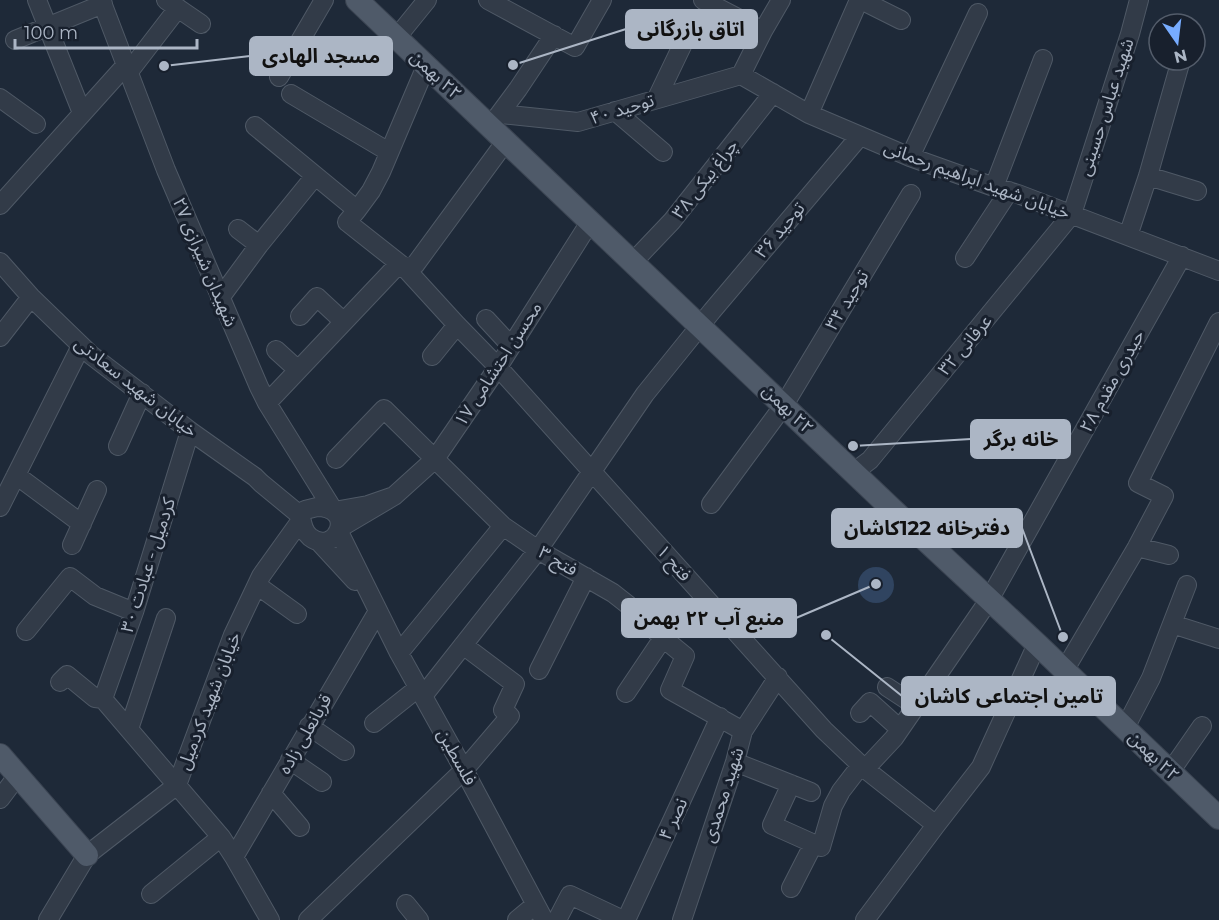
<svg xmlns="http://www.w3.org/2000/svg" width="1219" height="920" font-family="Montserrat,'Noto Sans Arabic',sans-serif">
<rect width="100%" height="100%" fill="#1e2938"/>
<path fill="#304460" d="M858 585a18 18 0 1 1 36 0a18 18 0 1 1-36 0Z"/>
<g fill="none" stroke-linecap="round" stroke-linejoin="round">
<g stroke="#4f5966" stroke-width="20">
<path id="minor" d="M37 0 82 113
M101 0 166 170 259 387 267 403 334 511 368 505 394 496
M166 0 201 24
M488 0 575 47 602 0
M703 0 763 31
M861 0 901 20
M397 37 427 0
M15 40 103 4
M128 73 178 8
M741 75 809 114 910 157 994 187 1018 194 1219 271
M741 75 763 31 781 0
M279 77 324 0
M291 94 389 152
M0 98 36 124
M657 98 691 27
M615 111 663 152
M500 114 578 122 741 75
M809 114 859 0
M495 120 518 89 554 35
M255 126 357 210 347 222 404 267 457 325 498 367 824 730 865 769 936 825
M910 157 978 13
M1148 176 1197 191
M994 187 1043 59
M0 205 125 66
M357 210 371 191 381 172 426 66
M238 229 259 245
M1128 236 1148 176 1181 60
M965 258 1009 191
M0 262 31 297 91 355 190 431 255 477 261 483 301 516
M633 262 672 221 773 93
M220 298 259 245 315 176
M300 316 317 297 344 322
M486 319 511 346
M0 337 31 297
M276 350 298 370
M432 356 457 325
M267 403 394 269 415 265 506 141
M118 446 142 393
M336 459 384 409 503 526 538 550 613 593 627 604 663 638 685 656 670 690 743 731
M854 472 870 460 1072 214 1130 34 1139 0
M16 475 82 524
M711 504 784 405 911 194
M0 507 81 346
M317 507C358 508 336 557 310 537 304 532 302 524 301 516L305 510Z
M340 528 394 496 435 459 498 367 590 222
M339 532 399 653 464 770 544 920
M319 542 355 581
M72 545 97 490
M1137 547 1169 555
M257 585 297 614
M1172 624 1219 639
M26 631 70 577 95 596 134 612
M399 653 503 526
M539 670 586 577
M1064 671 1137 547 1164 496 1138 483 1219 322
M60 682 67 675 95 698 103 699 221 837 234 857 270 920
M887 687 916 706
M626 693 663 638
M423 696 538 550 645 394 712 311 860 136
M103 699 134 612 190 431
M860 713 870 702 900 729
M374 723 418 688
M309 726 345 751
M1125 728 1151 678 1187 585
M129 729 166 618
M290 760 322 782
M735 762 811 792
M865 769 894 738 989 600 1182 256
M1170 772 1202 726
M791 784 772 825 821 847 833 806 841 791 861 765
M271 793 300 827
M0 799 18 775
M234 857 378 611
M791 888 814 843
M151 894 221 837
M406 904 419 920
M48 920 87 855 177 785 233 635 261 576 301 520
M308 920 464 770 510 716 503 710 515 684 463 645
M517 920 535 905
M557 920 570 895 623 920
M626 920 720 717
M682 920 735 762 743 731 778 677
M865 920 936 825 981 767 1037 644"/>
</g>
<g stroke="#3b4452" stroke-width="24">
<path id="major" d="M357 0 892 509 1037 644 1219 818
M0 755 87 855"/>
</g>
<use href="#minor" stroke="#323b48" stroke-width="18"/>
<use href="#major" stroke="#4f5a69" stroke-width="22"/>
</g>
<g text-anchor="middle" stroke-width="6" stroke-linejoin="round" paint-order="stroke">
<g font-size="18" fill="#acb6c5" stroke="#18202d">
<text transform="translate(436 75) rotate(43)" y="6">٢٢ بهمن</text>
<text transform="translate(1106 107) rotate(-72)" y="6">شهید عباس حسینی</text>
<text transform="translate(622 109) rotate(-17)" y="6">توحید ۴۰</text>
<text transform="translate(705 179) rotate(-52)" y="6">چراغ بیکی ۳۸</text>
<text transform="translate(977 180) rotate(20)" y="6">خیابان شهید ابراهیم رحمانی</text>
<text transform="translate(780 230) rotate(-50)" y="6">توحید ۳۶</text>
<text transform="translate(205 262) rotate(67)" y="6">شهیدان شیرازی ۲۷</text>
<text transform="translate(847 300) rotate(-59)" y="6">توحید ۳۴</text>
<text transform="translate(965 345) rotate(-50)" y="6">عرفانی ۳۲</text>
<text transform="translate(498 364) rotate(-57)" y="6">محسن احتشامی ۱۷</text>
<text transform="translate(1112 381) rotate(-61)" y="6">حیدری مقدم ۲۸</text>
<text transform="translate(136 387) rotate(38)" y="6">خیابان شهید سعادتی</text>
<text transform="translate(788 409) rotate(44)" y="6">٢٢ بهمن</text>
<text transform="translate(558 561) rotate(30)" y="6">فتح ۳</text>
<text transform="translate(674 563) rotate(48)" y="6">فتح ۱</text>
<text transform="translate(148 565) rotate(-72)" y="6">کردمیل - عبادت ۳۰</text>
<text transform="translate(209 701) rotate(-69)" y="6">خیابان شهید کردمیل</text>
<text transform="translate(305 734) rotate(-60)" y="6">قربانعلی زاده</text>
<text transform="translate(1154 756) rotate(44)" y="6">٢٢ بهمن</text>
<text transform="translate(457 757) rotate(61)" y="6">فلسطین</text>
<text transform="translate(723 795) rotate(-72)" y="6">شهید محمدی</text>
<text transform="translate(673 819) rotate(-65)" y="6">نصر ۴</text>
</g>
</g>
<path fill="none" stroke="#acb6c5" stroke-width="2" d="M513 65L626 29M164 66L250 56M853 446L971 439M1063 637L1022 528M876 584L796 618M826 635L902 696"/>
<g fill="#acb6c5" stroke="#18202d" stroke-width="2">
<circle cx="513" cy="65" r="6"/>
<circle cx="164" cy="66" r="6"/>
<circle cx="853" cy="446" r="6"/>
<circle cx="1063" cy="637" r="6"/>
<circle cx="876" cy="584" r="6"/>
<circle cx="826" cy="635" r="6"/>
</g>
<g fill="#acb6c5" stroke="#acb6c5" stroke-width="2">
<rect x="626" y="10" width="131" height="38" rx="6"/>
<rect x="250" y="37" width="142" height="38" rx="6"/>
<rect x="971" y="420" width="99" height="38" rx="6"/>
<rect x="832" y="509" width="190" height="38" rx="6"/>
<rect x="622" y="599" width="174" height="38" rx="6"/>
<rect x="902" y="677" width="213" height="38" rx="6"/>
</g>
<g font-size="20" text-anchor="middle" font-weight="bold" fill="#111">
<text x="691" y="36">اتاق بازرگانی</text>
<text x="321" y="63">مسجد الهادی</text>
<text x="1021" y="446">خانه برگر</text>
<text x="927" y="535">دفترخانه 122کاشان</text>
<text x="709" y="625">منبع آب ۲۲ بهمن</text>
<text x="1009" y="703">تامین اجتماعی کاشان</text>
</g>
<g transform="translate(1177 42) rotate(166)"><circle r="28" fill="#18202d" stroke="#535c6a" stroke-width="1.5"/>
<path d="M0-4.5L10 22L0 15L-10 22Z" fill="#77acff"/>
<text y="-9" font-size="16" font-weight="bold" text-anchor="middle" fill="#acb6c5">N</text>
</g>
<path d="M15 39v9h182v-9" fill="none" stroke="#acb6c5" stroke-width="3"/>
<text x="24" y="39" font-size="18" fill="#acb6c5" stroke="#18202d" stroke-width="4.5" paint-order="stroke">100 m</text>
</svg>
